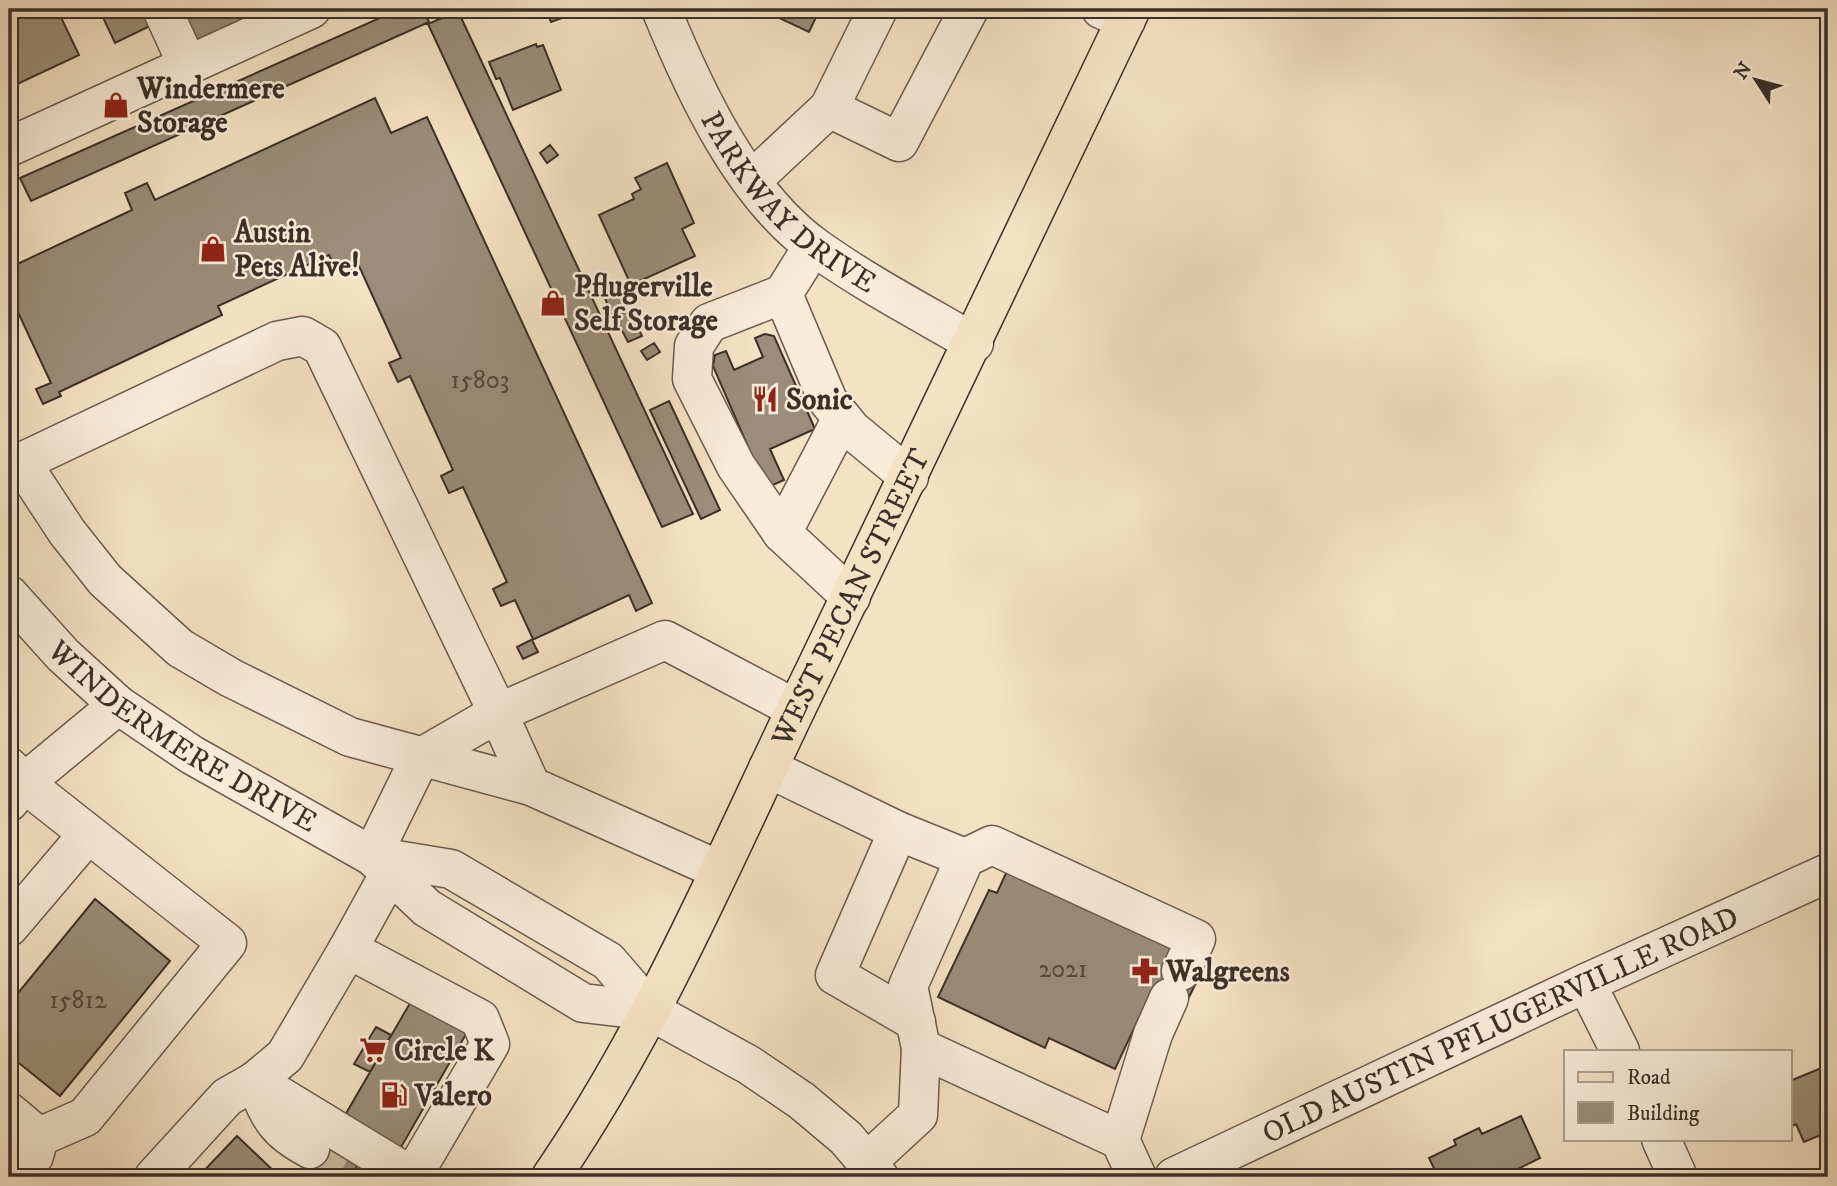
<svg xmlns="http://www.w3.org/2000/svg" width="1837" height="1186" font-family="'IM FELL DW Pica',serif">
<rect width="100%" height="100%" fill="#f4e2c4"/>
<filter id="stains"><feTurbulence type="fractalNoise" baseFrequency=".00286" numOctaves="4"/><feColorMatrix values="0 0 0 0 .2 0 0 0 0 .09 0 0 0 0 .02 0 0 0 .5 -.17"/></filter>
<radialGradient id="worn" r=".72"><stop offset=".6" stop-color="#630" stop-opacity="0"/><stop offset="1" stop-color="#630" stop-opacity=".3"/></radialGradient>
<path fill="#9b8d79" stroke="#3b3028" stroke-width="2" d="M9 9H57L79 55 9 88Z
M99 9H142L150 26 115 43Z
M176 9H277L194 47Z
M400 9H423L429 22 31 201 20 178Z
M546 9H587L551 22Z
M760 9H820L809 32Z
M458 11 693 514 662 527 428 24Z
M536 44 537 47 543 45 561 90 513 110 500 78 496 79 489 62Z
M375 98 391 133 427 117 652 603 636 611 629 595 532 640 538 652 523 659 517 647 533 639 515 600 501 606 493 589 507 582 463 487 449 493 441 476 453 470 410 376 398 382 389 363 401 358 359 266 346 271 343 265 335 268 329 255 218 306 222 315 59 392 61 396 43 404 36 389 51 383 9 293V268L132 210 125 193 147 183 155 200Z
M550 145 558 155 547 163 540 153Z
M667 163 694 223 682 229 695 256 631 285 599 215 634 199 632 194 641 189 635 178Z
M620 292 626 308 611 314 605 298Z
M629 310 642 336 628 342 615 317Z
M765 334 774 336 815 429 770 449 784 480 766 488 713 366 715 355 726 351 734 370 763 357 755 338Z
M654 343 660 352 647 360 641 351Z
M669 401 720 510 701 519 650 410Z
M1007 871 1173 947 1198 979 1185 1005 1152 990 1115 1069 1049 1038 1045 1048 938 997 989 890 997 893Z
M95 899 170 961 60 1096 9 1055V1004Z
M413 998 469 1029 400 1149 344 1117Z
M376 1027 391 1035 370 1072 354 1064Z
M1826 1066 1828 1071V1132L1804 1142 1796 1124 1790 1127V1081Z
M1521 1116 1540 1158 1502 1177H1438L1429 1158 1456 1145 1454 1140 1479 1128 1482 1134Z
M318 1133 362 1157 351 1177H332L303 1162Z
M237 1136 280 1177H198Z"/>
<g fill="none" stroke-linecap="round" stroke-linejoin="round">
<path stroke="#cfbea5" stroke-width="38" stroke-dasharray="38 19" stroke-linecap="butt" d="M310 1149 354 1173"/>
<g stroke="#695c4f" stroke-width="41">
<g id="minor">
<path d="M162 9 188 66"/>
<path id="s1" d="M661 9C694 90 742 194 815 247 865 283 921 312 974 343"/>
<path d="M1101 9 1126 20"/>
<path d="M829 108 899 142 969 9"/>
<path d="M9 147 311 9"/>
<path d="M752 180 829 108 878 9"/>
<path d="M813 246 783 294 709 323 694 346 692 379 736 466 782 533 851 597"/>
<path d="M783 294 828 401 852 430 909 477"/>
<path d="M21 462 67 532 105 580 180 648 231 678 350 737 531 786 498 713 420 758 372 856"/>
<path d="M9 468 277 341 303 336 322 347 498 713 665 640 796 709"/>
<path d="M782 533 842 418"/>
<path id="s2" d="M9 595 63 655 118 705 192 755 372 856 427 908 583 1003 651 1011"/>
<path d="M9 767 24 783 227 943 85 1117 39 1137 9 1112"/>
<path d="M768 768 898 831 835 975 916 1022"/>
<path d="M531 786 719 870"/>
<path d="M9 802 24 783 118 705"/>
<path d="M898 831 965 858"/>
<path d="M372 856 451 869 608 961 651 1011 749 1065 802 1101 846 1138 879 1177"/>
<path d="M9 927 88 834"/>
<path d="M348 949 390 873"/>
<path d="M1586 983 1620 1051"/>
<path d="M255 1081 413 1177"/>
<path d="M255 1081C270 1117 274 1130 310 1149"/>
<path d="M1661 1139 1678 1177"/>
<path d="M1120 1140 921 1048 908 986 965 858 992 845 1196 939 1181 971"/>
<path d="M867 1162 918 1115 921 1048"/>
<path d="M17 1177 34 1156 39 1137"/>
<path d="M154 1177 227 1097 255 1081 285 1056 348 949 480 1019 490 1044 412 1177"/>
<path d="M1137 1177 1120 1140 1153 1034 1169 998"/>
<path id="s3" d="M1174 1177 1586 983 1828 873"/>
</g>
</g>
<g stroke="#3b3028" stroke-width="41">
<g id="major">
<path id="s4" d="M551 1177C651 1031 721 866 797 707 910 475 1021 242 1131 9"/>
</g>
</g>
<use href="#minor" stroke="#f8ecd9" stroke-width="38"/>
<use href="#major" stroke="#f4e2c4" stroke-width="38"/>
</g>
<defs>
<g id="shop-bare" transform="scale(2.1)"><path d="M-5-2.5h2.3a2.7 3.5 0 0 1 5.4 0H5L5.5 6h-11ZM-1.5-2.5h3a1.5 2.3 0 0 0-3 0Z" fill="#8f2418" stroke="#f8ecd9" stroke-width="2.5" paint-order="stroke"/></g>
<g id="restaurant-bare" transform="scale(2.1)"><path d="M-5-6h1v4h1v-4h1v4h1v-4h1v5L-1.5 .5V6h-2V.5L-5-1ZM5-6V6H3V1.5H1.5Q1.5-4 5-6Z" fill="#8f2418" stroke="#f8ecd9" stroke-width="2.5" paint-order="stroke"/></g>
<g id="pharmacy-bare" transform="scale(2.1)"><path d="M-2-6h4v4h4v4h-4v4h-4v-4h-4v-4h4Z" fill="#8f2418" stroke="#f8ecd9" stroke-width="2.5" paint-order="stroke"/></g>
<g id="supermarket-bare" transform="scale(2.1)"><path d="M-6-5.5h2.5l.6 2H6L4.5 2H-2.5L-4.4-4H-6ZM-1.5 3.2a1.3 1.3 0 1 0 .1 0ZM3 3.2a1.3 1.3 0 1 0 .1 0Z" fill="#8f2418" stroke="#f8ecd9" stroke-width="2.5" paint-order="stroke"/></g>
<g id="fuel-bare" transform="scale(2.1)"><path d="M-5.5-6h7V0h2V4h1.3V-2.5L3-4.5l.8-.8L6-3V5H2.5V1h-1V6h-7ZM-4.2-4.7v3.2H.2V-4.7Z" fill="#8f2418" stroke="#f8ecd9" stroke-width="2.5" paint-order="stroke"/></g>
</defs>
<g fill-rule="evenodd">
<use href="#shop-bare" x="116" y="105"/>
<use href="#shop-bare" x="213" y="249"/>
<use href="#shop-bare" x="553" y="303"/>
<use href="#restaurant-bare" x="765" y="399"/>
<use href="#pharmacy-bare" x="1145" y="971"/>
<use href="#supermarket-bare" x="373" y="1050"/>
<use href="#fuel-bare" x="394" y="1095"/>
</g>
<g text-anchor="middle" stroke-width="5" stroke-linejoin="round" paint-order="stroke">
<g font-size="26" fill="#53473c">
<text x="480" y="388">15803</text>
<text x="1063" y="977">2021</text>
<text x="78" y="1008">15812</text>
</g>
<g font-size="30" font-weight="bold" fill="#3b3028" stroke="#f8ecd9" text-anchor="start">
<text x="137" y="98">Windermere<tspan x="137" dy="34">Storage</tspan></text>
<text x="234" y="242">Austin<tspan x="234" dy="34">Pets Alive!</tspan></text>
<text x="574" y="296">Pflugerville<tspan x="574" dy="34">Self Storage</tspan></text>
<text x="786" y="409">Sonic</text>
<text x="1166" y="981">Walgreens</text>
<text x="394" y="1060">Circle K</text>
<text x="415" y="1105">Valero</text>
</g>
<g font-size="30" fill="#3b3028" stroke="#f8ecd9">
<text dy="10" stroke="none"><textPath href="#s1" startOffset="236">PARKWAY DRIVE</textPath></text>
<text dy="10" stroke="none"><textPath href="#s4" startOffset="653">WEST PECAN STREET</textPath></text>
<text dy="10" stroke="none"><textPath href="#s2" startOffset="226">WINDERMERE DRIVE</textPath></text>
<text dy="10" stroke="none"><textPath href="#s3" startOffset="360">OLD AUSTIN PFLUGERVILLE ROAD</textPath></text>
</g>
</g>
<rect width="1837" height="1186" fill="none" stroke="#f4e2c4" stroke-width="35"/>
<rect x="10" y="10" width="1816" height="1165" fill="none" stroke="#3b3028" stroke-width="3.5"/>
<rect x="18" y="18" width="1802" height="1151" fill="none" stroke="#3b3028" stroke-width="2"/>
<rect x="1564" y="1050" width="228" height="91" fill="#f8ecd9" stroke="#aca192" stroke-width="2"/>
<rect x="1578" y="1072" width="35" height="10" fill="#f4e2c4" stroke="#aca192" stroke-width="2"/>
<text x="1627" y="1084" font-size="21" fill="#3b3028">Road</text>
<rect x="1578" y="1102" width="35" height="21" fill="#9b8d79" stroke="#aca192" stroke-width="2"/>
<text x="1627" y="1120" font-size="21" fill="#3b3028">Building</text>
<g transform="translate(1756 80) rotate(306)" stroke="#f8ecd9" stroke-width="5" paint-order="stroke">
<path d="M0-5L12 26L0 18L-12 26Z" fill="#3b3028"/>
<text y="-10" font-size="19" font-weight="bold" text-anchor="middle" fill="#3b3028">N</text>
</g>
<rect width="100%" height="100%" filter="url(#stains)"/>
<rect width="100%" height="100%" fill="url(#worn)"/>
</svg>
